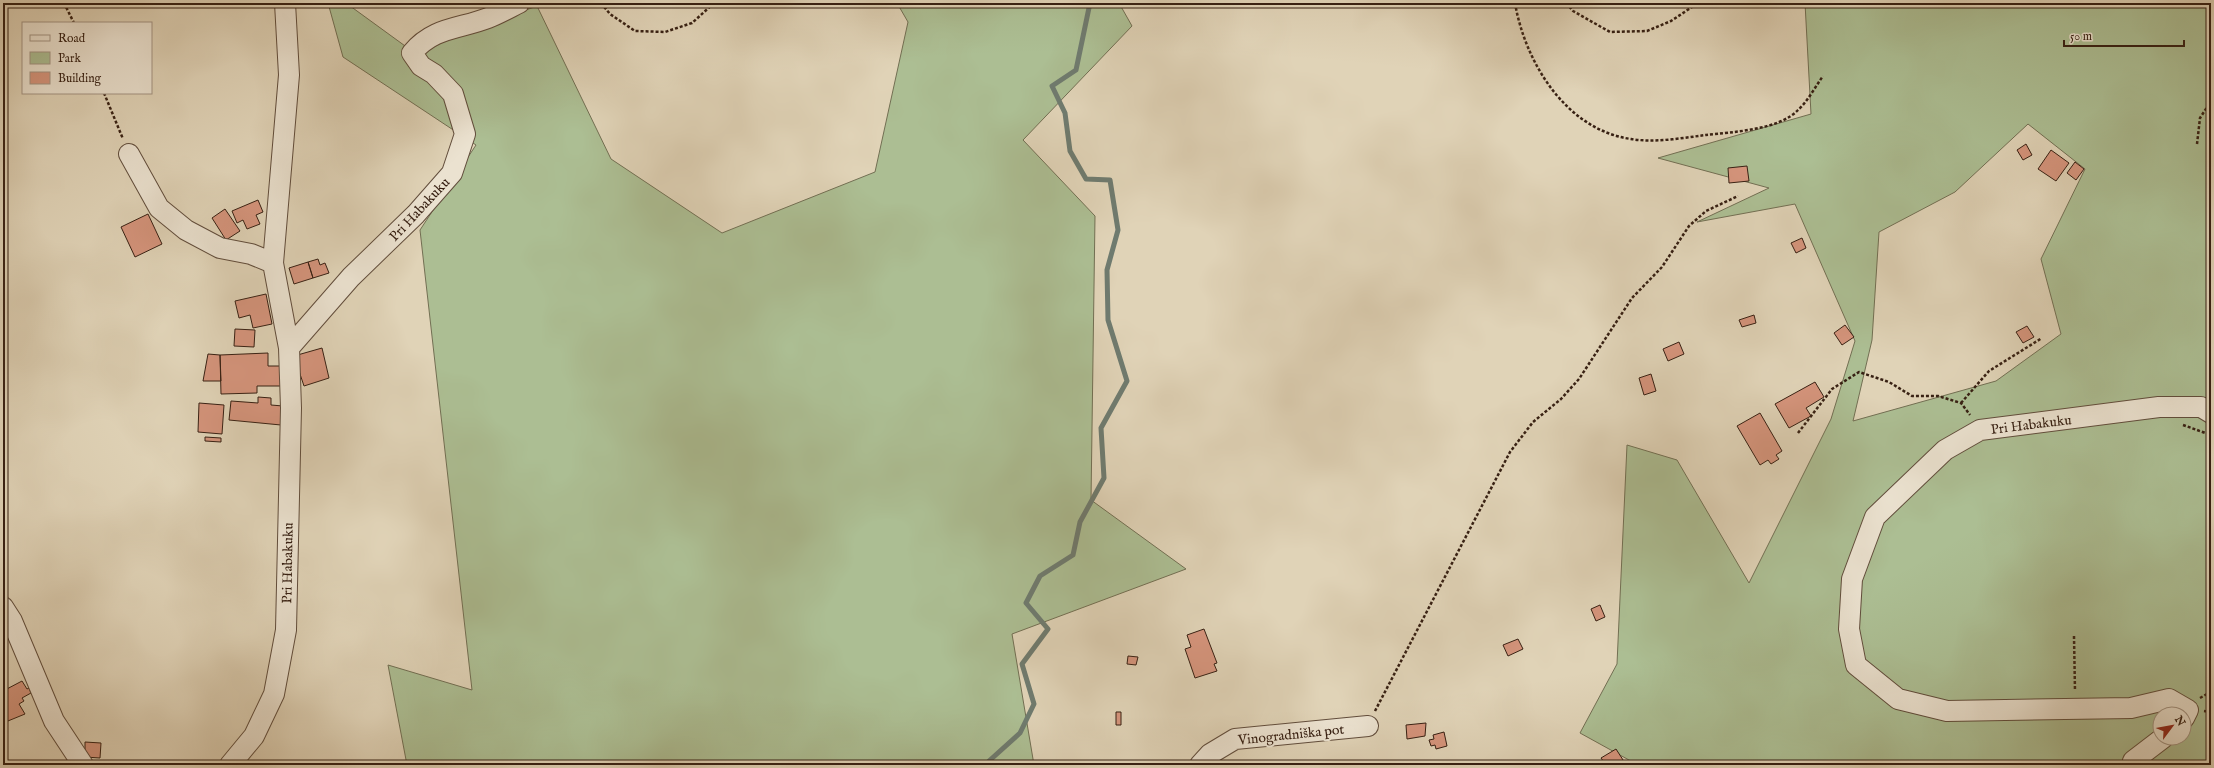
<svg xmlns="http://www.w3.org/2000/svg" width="2214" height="768" font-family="'IM FELL English',serif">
<rect width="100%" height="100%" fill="#e0d3b7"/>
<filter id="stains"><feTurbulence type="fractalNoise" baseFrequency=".005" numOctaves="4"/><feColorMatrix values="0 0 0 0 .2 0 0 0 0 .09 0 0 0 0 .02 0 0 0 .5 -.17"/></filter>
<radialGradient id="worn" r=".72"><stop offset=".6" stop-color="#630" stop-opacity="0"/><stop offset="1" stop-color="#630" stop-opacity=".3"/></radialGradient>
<path fill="#acbe93" stroke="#726f53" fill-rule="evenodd" d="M328 3H346L412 51 537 6 611 159 722 233 875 172 908 22 897 3H1119L1132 26 1023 140 1095 216 1091 500 1186 569 1012 634 1034 765H407L388 665 472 690 420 230 476 145 343 57Z
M1805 3H2211V765H1638L1580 733 1617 664 1627 445 1677 460 1749 583 1831 419 1855 341 1795 204 1697 222 1769 188 1658 158 1811 114ZM2028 124 2085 169 2041 259 2061 334 1996 381 1853 421 1872 340 1879 232 1955 192ZM2160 714H2184V738H2160Z"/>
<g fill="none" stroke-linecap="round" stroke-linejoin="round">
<path stroke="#6f7b6f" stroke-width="5" d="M988 765 989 761 1020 733 1034 704 1022 664 1048 629 1026 603 1040 576 1073 555 1080 522 1104 478 1101 428 1127 381 1108 320 1107 270 1118 230 1110 180 1086 179 1070 151 1065 113 1052 86 1076 70 1090 3"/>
</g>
<path fill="#d6957d" stroke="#372013" d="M2026 144 2032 155 2023 160 2017 150Z
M2051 150 2069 163 2056 181 2038 169Z
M2075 162 2084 169 2076 180 2067 173Z
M1747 166 1749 181 1729 183 1728 168Z
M258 200 263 212 256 215 260 224 247 229 243 220 237 223 232 211Z
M225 209 240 231 226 240 212 218Z
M148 214 162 244 135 257 121 227Z
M1802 238 1806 248 1796 253 1791 243Z
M318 259 320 265 325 263 329 273 313 278 308 262Z
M308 262 313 278 294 284 289 268Z
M266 294 272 324 253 328 250 315 239 318 235 301Z
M1754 315 1756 323 1742 327 1739 320Z
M1845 325 1854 337 1842 345 1834 333Z
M2027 326 2034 337 2023 343 2016 332Z
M235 329 255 330 254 347 234 346Z
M1679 342 1684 354 1668 361 1663 349Z
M322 348 329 378 304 386 294 356Z
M268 353V366H282V386H257V393L221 394 220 355Z
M208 354 220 355 221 381H203Z
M1651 374 1656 391 1644 395 1639 378Z
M1815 382 1824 397 1806 408 1811 416 1789 428 1775 404Z
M258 397 271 398V405L283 406 281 425 229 420 231 401 258 403Z
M199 403 224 405 222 434 198 432Z
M1760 413 1782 451 1776 455 1779 459 1771 464 1768 460 1760 465 1737 426Z
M205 437 221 438V442L205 441Z
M1600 605 1605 617 1596 621 1591 609Z
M1204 629 1217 663 1214 664 1217 671 1195 678 1185 649 1191 647 1187 635Z
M1518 639 1523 649 1508 656 1503 645Z
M1128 656 1138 657 1136 665 1127 664Z
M22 681 27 689 29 688 31 693 22 698 24 701 19 704 25 714 3 723V691Z
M1116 712H1121V725H1116Z
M1426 723 1425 736 1407 739 1406 725Z
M1444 732 1447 746 1436 749 1435 745 1431 746 1429 740 1434 739 1433 735Z
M85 742 101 743 100 758 85 757Z
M1616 749 1625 763 1606 765 1601 758Z
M56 762V765H39L38 763Z"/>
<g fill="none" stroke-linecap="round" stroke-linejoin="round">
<g stroke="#614d3c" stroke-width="22">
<path id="minor" d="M129 154 159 208 186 230 220 248 251 254 273 263
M289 348 351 277 416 214 452 173 465 134 453 94 434 74 421 66 412 53C433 27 460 29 488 18 498 14 509 8 519 3
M3 607 12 621 54 721 83 765
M2184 718 2188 710 2169 699 2131 708 1947 711 1898 699 1856 665 1849 629 1852 579 1875 517 1945 450 1980 430 2159 407H2201L2211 413
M230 765 254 736 274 694 286 630 291 408 289 348 273 263 289 75 285 3
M1200 765 1210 754 1235 739 1368 726
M2132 765 2133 761 2163 738"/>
</g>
<path stroke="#372013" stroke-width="2.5" stroke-dasharray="3 2" stroke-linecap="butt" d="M64 3 74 23
M601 3 610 14 635 31 665 32 692 23 714 3
M1515 3C1525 62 1566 130 1631 139 1655 143 1682 138 1706 135 1732 132 1779 130 1798 110 1808 101 1815 87 1823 76
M1566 3 1573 11 1610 32 1647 31 1671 21 1698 3
M104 93 123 139
M2197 144 2200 118 2211 101
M1961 403 1989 371 2042 338
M2183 425 2211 435
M1798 433 1832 389 1859 372 1889 382 1912 396H1938L1961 403 1970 415
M2074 636 2075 691
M2210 671 2211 623
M2200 698 2207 694 2211 683
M1375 711 1510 452 1533 422 1561 399 1579 379 1632 298 1662 267 1689 226 1706 211 1738 196
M2204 711 2211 712
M2210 765 2211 762"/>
<use href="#minor" stroke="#ebe2d0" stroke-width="20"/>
</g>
<g text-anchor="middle" stroke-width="4" stroke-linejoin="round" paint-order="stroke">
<g font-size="14" fill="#372013" stroke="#ebe2d0">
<text transform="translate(419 209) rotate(-47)" y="5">Pri Habakuku</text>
<text transform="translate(2031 424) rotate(-7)" y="5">Pri Habakuku</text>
<text transform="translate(287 563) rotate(-89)" y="5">Pri Habakuku</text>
<text transform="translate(1291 734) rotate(-6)" y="5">Vinogradniška pot</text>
</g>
</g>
<rect width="2214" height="768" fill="none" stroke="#e0d3b7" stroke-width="16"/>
<rect x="4" y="4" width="2206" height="760" fill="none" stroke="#372013" stroke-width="2"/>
<rect x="8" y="8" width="2198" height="752" fill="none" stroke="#372013"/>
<rect x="22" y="22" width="130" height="72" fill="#ebe2d0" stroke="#a39484"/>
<rect x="30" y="35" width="20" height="6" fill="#ebe2d0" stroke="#a39484"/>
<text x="58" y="42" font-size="12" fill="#372013">Road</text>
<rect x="30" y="52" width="20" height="12" fill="#acbe93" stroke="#a39484"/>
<text x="58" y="62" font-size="12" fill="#372013">Park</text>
<rect x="30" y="72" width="20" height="12" fill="#d6957d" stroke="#a39484"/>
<text x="58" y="82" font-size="12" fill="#372013">Building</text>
<g transform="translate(2172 726) rotate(58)"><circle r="19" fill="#ebe2d0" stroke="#a39484"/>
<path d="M0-3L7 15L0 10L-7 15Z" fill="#8f2418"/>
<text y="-6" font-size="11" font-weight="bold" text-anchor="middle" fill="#372013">N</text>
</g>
<path d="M2064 40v6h120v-6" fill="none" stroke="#372013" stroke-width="2"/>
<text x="2070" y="40" font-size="12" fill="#372013" stroke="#ebe2d0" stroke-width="3" paint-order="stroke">50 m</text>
<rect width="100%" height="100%" filter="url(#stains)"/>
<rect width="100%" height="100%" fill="url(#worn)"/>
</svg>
